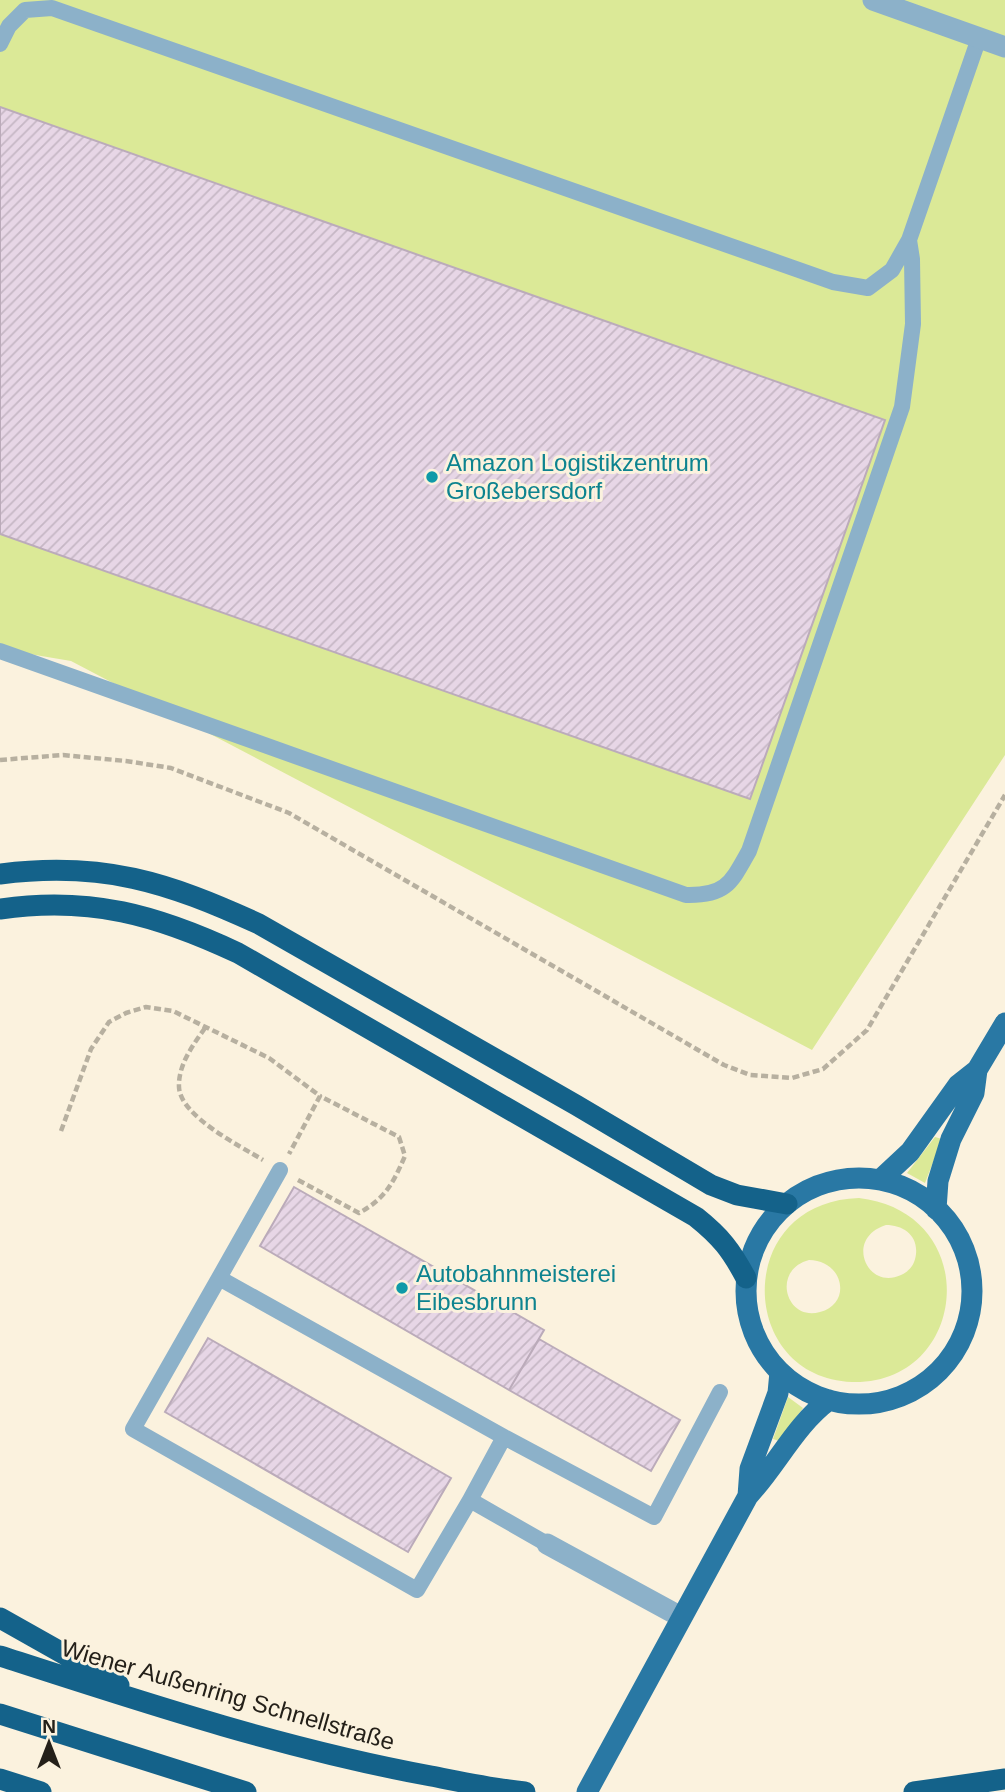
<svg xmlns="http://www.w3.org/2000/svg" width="1005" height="1792" font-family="Helvetica,sans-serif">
<defs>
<pattern id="building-hatch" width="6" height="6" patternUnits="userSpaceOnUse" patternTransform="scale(1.75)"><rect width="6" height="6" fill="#e7d6e6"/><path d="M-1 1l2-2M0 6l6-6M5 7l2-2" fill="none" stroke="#c6b7c5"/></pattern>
</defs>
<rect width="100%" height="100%" fill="#fbf2de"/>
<path fill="#dbe997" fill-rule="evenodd" d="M0 0H1005V755L812 1050 71 661 0 649Z
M935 1137 942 1139 925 1183 907 1173Z
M859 1198C985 1213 969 1385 852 1382 737 1378 732 1202 859 1198ZM886 1225C903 1225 918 1235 916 1254 915 1264 910 1271 901 1275 867 1291 844 1238 886 1225ZM809 1260C843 1260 853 1303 820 1312 786 1322 771 1270 809 1260Z
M788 1397 803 1408 779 1441 773 1439Z"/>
<path fill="url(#building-hatch)" stroke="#bbabba" stroke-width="2" d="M0 107 885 420 750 799 0 534Z
M294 1187 544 1330 509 1390 260 1246Z
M208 1338 451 1478 408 1552 165 1412Z
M539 1339 680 1420 651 1471 509 1390Z"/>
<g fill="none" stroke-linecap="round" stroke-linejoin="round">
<path stroke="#b7b0a0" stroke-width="4.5" stroke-dasharray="7 3.5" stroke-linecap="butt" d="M0 760 63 755 126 761 171 768 289 813 724 1065 750 1075 792 1078 823 1069 867 1030 1005 795
M205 1028C193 1045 178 1065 179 1087 180 1116 240 1146 263 1160
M61 1131 91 1049 109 1022 126 1013 146 1007 173 1011 269 1058 320 1096 289 1154
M298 1180 359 1213C386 1198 393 1183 405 1156L399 1137 320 1096"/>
<path stroke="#8cb1c9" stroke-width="16" d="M0 44 9 26 25 10 52 8 833 282 868 288 892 270 909 240 979 38
M0 651 686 895C726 896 731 883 749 851L902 407 913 324 912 259 909 240
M219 1278 280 1170
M504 1437 654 1517 720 1392
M470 1500 417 1590 133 1429 219 1278 504 1437 470 1500 547 1544"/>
<path stroke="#8cb1c9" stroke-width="21" d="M873 0 1005 47
M547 1544 681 1617"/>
<path stroke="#2978a4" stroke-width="21" d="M746 1291a113 113 0 1 1 226 0a113 113 0 1 1-226 0Z
M880 1180 910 1152 958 1085 977 1070
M936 1209 938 1181 951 1139 974 1093 977 1070 1005 1023
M748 1496 750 1469 778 1393 780 1372
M587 1792 748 1496C777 1465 795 1425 829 1400"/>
<path stroke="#14628a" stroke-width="21" d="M0 874C103 861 167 882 259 924L576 1105 711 1185 737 1195 787 1204
M0 909C90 896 157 915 238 953L696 1217C721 1237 731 1250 746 1278
M0 1618 119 1685
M0 1656C142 1702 284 1749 431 1776 462 1782 494 1789 525 1792
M0 1714 246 1792
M0 1779 41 1792
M914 1792 1005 1779"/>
</g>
<g fill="#0f9aa8" stroke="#fbf2de" stroke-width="2.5">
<circle cx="432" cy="477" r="7"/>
<circle cx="402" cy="1288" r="7"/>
</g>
<g text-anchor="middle" stroke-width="6" stroke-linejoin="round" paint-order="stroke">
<g font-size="24" fill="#0d838f" stroke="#fbf2de" text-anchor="start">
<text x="446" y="471">Amazon Logistikzentrum<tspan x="446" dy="28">Großebersdorf</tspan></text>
<text x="416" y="1282">Autobahnmeisterei<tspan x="416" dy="28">Eibesbrunn</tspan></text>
</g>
<g font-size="24" fill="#242019" stroke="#fbf2de">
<text transform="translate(228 1695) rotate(16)" y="8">Wiener Außenring Schnellstraße</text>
</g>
</g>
<g transform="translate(49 1743)" stroke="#fbf2de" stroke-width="5" paint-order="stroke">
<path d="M0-5L12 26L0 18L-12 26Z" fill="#242019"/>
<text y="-10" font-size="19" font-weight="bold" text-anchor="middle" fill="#242019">N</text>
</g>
</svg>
